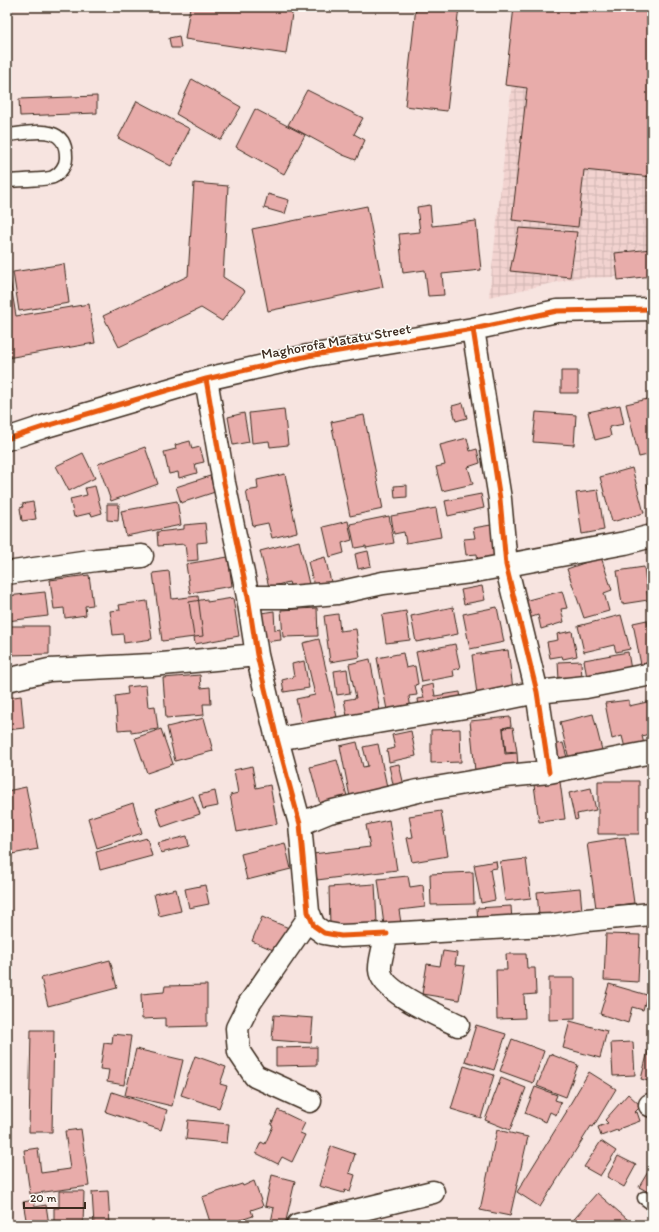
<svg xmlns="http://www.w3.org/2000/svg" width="659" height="1232" font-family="Itim,sans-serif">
<defs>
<pattern id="industrial-grid" width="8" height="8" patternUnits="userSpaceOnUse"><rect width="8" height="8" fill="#f2d3d0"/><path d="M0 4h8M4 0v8" fill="none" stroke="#d0b5b2"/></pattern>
</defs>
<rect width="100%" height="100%" fill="#f7e4e0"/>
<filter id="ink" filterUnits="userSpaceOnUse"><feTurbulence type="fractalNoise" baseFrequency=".025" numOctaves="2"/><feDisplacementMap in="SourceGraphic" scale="8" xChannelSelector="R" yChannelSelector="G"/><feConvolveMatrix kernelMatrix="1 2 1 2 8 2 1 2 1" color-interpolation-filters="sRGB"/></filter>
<g filter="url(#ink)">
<path fill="url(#industrial-grid)" d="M520 7H652V276L576 278 489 297Z"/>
<path fill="#e8acaa" stroke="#3b2a1e" d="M190 7H293L286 54 185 39Z
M416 7H459L447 111 405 106Z
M514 7H652V177L584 170 578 227 512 220 527 88 505 85Z
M179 36 181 48H171L169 38Z
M192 79 241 107 221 140 176 114Z
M307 90 363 118 354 134 365 140 356 160 343 155 288 125Z
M97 96V113L20 116 19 99Z
M137 101 190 129 171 166 118 138Z
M255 109 305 135 284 174 236 147Z
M194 183 228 186 223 277 245 291 222 321 201 308 119 347 103 316 188 276Z
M268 194 289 200 285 214 264 208Z
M430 205 432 226 476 221 481 270 442 274 444 295 428 296 425 270 403 273 399 234 420 232 417 207Z
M367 206 383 287 268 311 252 229Z
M519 228 577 232 570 277 510 271Z
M651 249 652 276 618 280 615 253Z
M7 261 16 316 89 304 95 343 7 358Z
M64 264 69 303 19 311 13 272Z
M561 371H578V393H561Z
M652 398V454L639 457 626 404Z
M463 403 467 418 456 421 452 406Z
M620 405 624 424 609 427 611 436 595 440 588 412Z
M284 409 288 445 270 447 269 441 252 443 249 413Z
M536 412 576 415 574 445 533 442Z
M244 413 249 442 233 445 228 417Z
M364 415 383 509 350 516 331 422Z
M467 438 470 451 477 449 480 463 468 467 473 484 442 491 436 467 445 465 440 445Z
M190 441 192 449 200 447 204 462 195 464 197 473 179 478 178 472 169 474 164 452 176 449 175 445Z
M145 447 158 484 111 501 98 464Z
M83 453 95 478 69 491 56 466Z
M632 468 644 513 612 522 600 477Z
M285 474 297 532 272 538 268 523 253 526 246 491 258 489 257 480Z
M210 476 215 492 181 503 176 487Z
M652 482V504L647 484Z
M407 485V497L395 498 394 486Z
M95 486 102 513 92 516 91 513 74 517 70 499 87 495 85 488Z
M598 490 604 530 582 534 576 493Z
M481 494 484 508 448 516 445 501Z
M177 501 181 525 126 536 121 511Z
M33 502 36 519 22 521 20 508 23 507 22 504Z
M107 504H119L118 521 107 520Z
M436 508 441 537 406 543 404 532 394 534 391 516Z
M389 516 394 543 366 548V546L355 548 350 524Z
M348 521 352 540 342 543 344 553 330 557 323 527Z
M205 523 207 542 197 543 198 560 187 561 185 544 158 546 157 532 184 529V525Z
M491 525 496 560 478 563 477 554 466 555 464 539 475 538 473 528Z
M299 541 309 584 291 588 289 582 269 587 260 551Z
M368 551 371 566 358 569 355 554Z
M228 557 232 586 190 593 186 564Z
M325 557 332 586 315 590 308 562Z
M601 557 612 590 604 593 609 611 584 618 567 569Z
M644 567 648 600 622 604 617 571Z
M169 571 172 599 198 596 203 636 162 641 153 573Z
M89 575 93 605 85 606 86 615 65 618 64 608 54 609 50 580Z
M482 586 485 600 464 604 461 590Z
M562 591 567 608 561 609 564 622 541 629 538 615 529 618 524 601Z
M45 592 48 616 7 621V596Z
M233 598 239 636 195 644 189 602 207 599V602Z
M147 601 152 639 124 643 123 634 113 635 110 611 120 610 119 605Z
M453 607 458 634 416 642 411 616Z
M497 607 504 642 470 649 463 614Z
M317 608 318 636 283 637 281 610Z
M274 611 275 630 280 629 281 640 263 642 261 613Z
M406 611 410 640 386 643 382 615Z
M338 614 340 631 356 629 360 657 330 662 324 616Z
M621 615 630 649 616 652 614 645 584 652 578 626Z
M647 620 648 626 652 625V663L641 665 633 623Z
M10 626H49V654L10 655Z
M572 631 577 656 563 659 562 656 550 658 547 642 558 640 557 634Z
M319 639 337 717 302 726 296 699 315 695 303 643Z
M455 644 460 668 453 670 454 676 422 682 416 652Z
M508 650 513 689 477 694 472 655Z
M628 652 631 670 587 678 584 660Z
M403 653 406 668 415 666 418 684 415 685 417 695 409 696 411 710 388 715 377 658Z
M370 659 380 711 347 716 344 700 356 698 349 664Z
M304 661 309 688 284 692 282 680 294 677 292 664Z
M581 661 582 679 559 680 558 662Z
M347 669 350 693 337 695 334 671Z
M200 675 201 688 210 687 211 704H203L204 715 166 718 163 678Z
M433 684 435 696 460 692 462 706 420 713 418 699 424 698 421 687Z
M146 685 148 707 155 706 158 729 131 733V729L118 730 115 696 128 694 127 687Z
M21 696 24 728 7 730V698Z
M629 700V706L652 701V733L642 736 644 744 625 748 622 736 612 739 605 703Z
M593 714 603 754 570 763 560 722Z
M510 717 511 726 503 728 505 754 517 753 518 766 475 771 470 721Z
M204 718 213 751 175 761 167 727Z
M513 727 517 752 506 753 503 728Z
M161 729 173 764 147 773 135 738Z
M460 729 461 762 431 763V730Z
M411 731 416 756 389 762 387 750 395 748 392 735Z
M357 742 363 767 368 766 363 747 378 744 387 787 350 797 340 746Z
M563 743 569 765 559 767 553 745Z
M337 760 347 796 320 804 310 767Z
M399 764 405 790 395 793 389 766Z
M252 766 256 788 270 785 277 824 237 832 230 795 238 793 234 770Z
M598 781H639V834H598Z
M560 782 565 819 539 822 534 785Z
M26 787 38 849 7 855V791Z
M591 788 596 810 577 814 578 819 575 820 569 793Z
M215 791 218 806 203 809 199 795Z
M193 796 200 814 162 827 156 809Z
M133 803 142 833 97 848 88 818Z
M441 811 448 856 412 862 407 838 413 837 409 816Z
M389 820 397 870 317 880 313 854 370 847 366 825Z
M187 836 189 846 161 853 158 843Z
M625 837 634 903 596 908 587 843Z
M147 838 152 856 100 870 96 852Z
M285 843 291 869 247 880 241 854Z
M526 859 531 898 505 901 500 862Z
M496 861 497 868 490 869 495 900 481 903 474 865Z
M473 872 474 904 431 905 430 874Z
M408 876 410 887 423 885 425 907 399 910 401 923 384 925 378 879Z
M375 884 377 923 330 926 329 887Z
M205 885 209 904 189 908 185 889Z
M580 888 582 911 539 915 537 892Z
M176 889 181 911 159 916 154 894Z
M511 906 512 921 478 923 477 908Z
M262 917 289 928 278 952 252 941Z
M606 934 640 935 638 982 604 980Z
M443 951 457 953 455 965 465 966 459 1000 422 994 427 964 440 966Z
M506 954H526L527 968H535L536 994 524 995 525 1018 497 1019 496 970H507Z
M110 960 117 988 48 1006 41 978Z
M549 978H575V1019L549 1020Z
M609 984 647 995 643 1010 632 1007 628 1023 600 1014Z
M207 985V1026L165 1027V1018L142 1019 141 994 164 992 165 986Z
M274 1015 313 1018 311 1043 272 1040Z
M570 1021 607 1031 600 1058 563 1048Z
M476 1025 506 1034 494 1070 465 1061Z
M31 1030H54L52 1132H29Z
M113 1034 131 1036 124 1085 107 1082 109 1070 100 1069 104 1043 112 1044Z
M652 1035V1082L641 1079Z
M512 1039 544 1051 533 1083 500 1071Z
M633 1042 635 1075 613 1076 611 1043Z
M317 1047V1065L276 1066V1048Z
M136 1049 183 1060 172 1106 125 1095Z
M550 1054 578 1065 566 1097 537 1086Z
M195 1056 226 1067 220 1084 227 1086 219 1108 181 1095Z
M464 1066 494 1075 481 1118 451 1109Z
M589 1072 616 1089 593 1127 591 1126 540 1207 517 1192 567 1111H566Z
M501 1078 526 1088 510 1130 485 1120Z
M535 1087 557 1095 555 1100 561 1102 556 1115 550 1112 546 1122 525 1113Z
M112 1092 167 1110 161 1130 106 1112Z
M628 1094 641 1106 634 1113 637 1112 640 1121 621 1128 618 1132 617 1130 601 1136 598 1127 608 1123 605 1120Z
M278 1110 305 1123 300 1133 305 1135 292 1162 282 1157 278 1164 256 1153 261 1142 265 1144 273 1126 271 1125Z
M188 1120 229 1124 227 1143 186 1139Z
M81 1129 89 1186 30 1194 24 1150 38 1148 41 1173 70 1169 65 1131Z
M497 1130 528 1137 510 1216 480 1210Z
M601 1141 616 1151 600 1176 584 1167Z
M331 1146 355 1154 349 1173 355 1175 350 1192 345 1190 344 1193 319 1186Z
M618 1156 636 1165 624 1187 607 1177Z
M652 1165V1194L639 1187Z
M272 1175 295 1181 285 1225 271 1222 274 1208 265 1206Z
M254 1181 263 1206 251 1210 253 1216 226 1225H211L202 1197 242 1184 243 1186Z
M59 1191H84L83 1225H54V1208H59Z
M108 1191 110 1225H94L92 1192Z
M597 1193 634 1225H569Z
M34 1200 35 1207 46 1205 49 1225H27L23 1202Z"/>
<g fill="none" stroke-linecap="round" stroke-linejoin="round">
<g stroke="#3b2a1e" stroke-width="15">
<path id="service" d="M7 135C31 133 67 122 66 158 66 165 60 174 53 177 48 180 15 180 7 181
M644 1198 652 1204"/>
</g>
<g stroke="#3b2a1e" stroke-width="25">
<path id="minor" d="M473 329 500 499 506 565 537 692 549 772
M206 379 224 483 248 597 257 655 277 739 300 824 308 912 314 926 324 933 341 936 387 934
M7 439 43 427 206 379 308 356 473 329 557 311 652 309
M7 573 96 560 142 556
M248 597H291L337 593 383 583 470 572 625 543 652 536
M7 680 49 670 152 665 257 655
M277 739 465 707 537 692 586 687 652 674
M300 824 329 812 418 791 506 776 549 772 652 752
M310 916 249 1004 237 1028 239 1052 255 1076 310 1101
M458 1025C440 1016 381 992 380 970 379 962 385 943 387 934L526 926 554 925 587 920 651 914
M650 1105 652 1106
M298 1225 433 1192"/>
</g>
<use href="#service" stroke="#fdfcf7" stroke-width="12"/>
<use href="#minor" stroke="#fdfcf7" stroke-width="22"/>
<g stroke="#fdfcf7" stroke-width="8">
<path id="cycleway" d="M473 329 500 499 506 565 537 692 549 772
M206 379 224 483 248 597 257 655 277 739 300 824 308 912 314 926 324 933 341 936 387 934
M7 439 43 427 206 379 308 356 473 329 557 311 652 309"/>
</g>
<use href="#cycleway" stroke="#e8590c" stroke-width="5"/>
</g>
</g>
<g text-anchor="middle" stroke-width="3" stroke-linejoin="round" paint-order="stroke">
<g font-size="14" fill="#3b2a1e" stroke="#fdfcf7">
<text transform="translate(336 341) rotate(-10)" y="5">Maghorofa Matatu Street</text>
</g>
</g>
<rect width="659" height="1232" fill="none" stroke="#fdfcf7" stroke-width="24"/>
<rect x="12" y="12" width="635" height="1208" fill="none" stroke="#3b2a1e" stroke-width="1.5" filter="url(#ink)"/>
<path d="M24 1202v6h61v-6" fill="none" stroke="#3b2a1e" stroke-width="2"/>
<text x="30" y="1202" font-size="12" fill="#3b2a1e" stroke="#fdfcf7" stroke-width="3" paint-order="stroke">20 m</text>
</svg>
